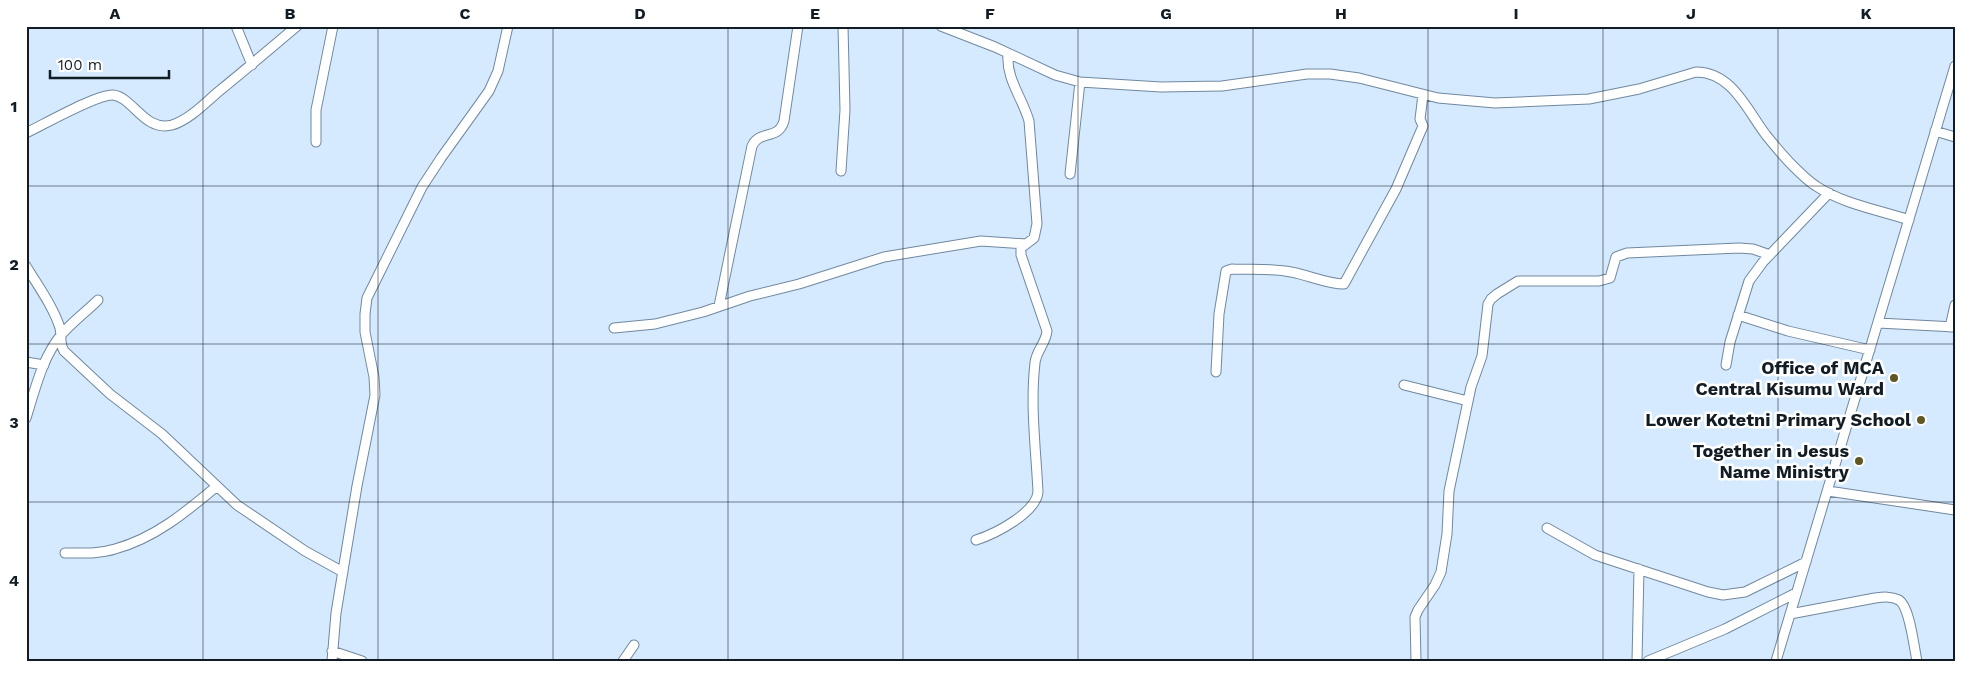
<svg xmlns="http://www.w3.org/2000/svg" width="1981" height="687" font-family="'Work Sans',sans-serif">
<rect width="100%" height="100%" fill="#d5eafe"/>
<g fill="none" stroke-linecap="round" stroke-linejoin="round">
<g stroke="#70889f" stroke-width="11">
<path id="street" d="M236 26 252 65
M941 26 995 47 1055 75 1080 82 1161 87 1222 86 1307 74H1330L1359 78 1438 98 1495 103 1589 99 1639 89 1696 72C1732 72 1747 110 1766 135 1774 145 1784 157 1793 166 1800 173 1808 181 1816 186 1843 204 1879 210 1909 220
M1935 131 1955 137
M26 133C43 125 97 94 113 95 133 97 144 132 172 125 189 120 205 103 218 92 245 70 271 48 297 26
M316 142V110L333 26
M841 171 845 110 843 26
M1070 174 1080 82
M26 266C38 286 53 306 60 328 62 337 59 343 64 351L110 394 162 434 237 505 305 551 343 572
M719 306 752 146C760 129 778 141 784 121L798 26
M1738 315 1788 331 1870 350
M1878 323 1955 327
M1950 327 1955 305
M614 328 655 324 703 312 750 296 799 284 884 257 981 241 1026 244
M26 362 44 365
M1726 365 1730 342 1749 281 1763 262 1829 193
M1216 372 1219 314 1226 271 1232 269C1251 270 1272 268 1291 272 1308 275 1327 284 1344 284L1396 189 1423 126 1420 119 1423 95
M1404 385 1468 401
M26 418C35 390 42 358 61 335 72 322 86 312 98 300
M1828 491 1955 510
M1547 528 1595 555 1708 592 1723 595 1745 592 1806 562
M976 540C995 534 1036 513 1038 492 1036 450 1030 405 1035 363 1036 351 1046 343 1047 331L1021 255V248L1034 238 1037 224 1029 121C1022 97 1006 79 1008 54
M65 553C82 553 99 554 115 549 155 538 186 512 217 486
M1790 614 1875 598C1883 597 1891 596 1899 600 1910 607 1914 648 1917 661
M332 651 362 661
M332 661 336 613 357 486 375 395 374 377 365 332V314L367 298 422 187 441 158 489 91 498 71 508 26
M623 661 634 645
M1416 661 1415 617 1418 610 1435 585 1441 572 1447 534 1449 491 1471 387 1482 356 1488 304 1491 299 1497 294 1518 281H1599L1610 278 1616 257 1627 253 1739 248 1753 249 1770 255
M1637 661 1639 569
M1648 661 1725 629 1796 593
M1776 661 1955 66"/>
</g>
<use href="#street" stroke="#fff" stroke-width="9"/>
</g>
<path fill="none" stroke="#121c24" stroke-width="1" stroke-opacity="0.55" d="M203 26V661M378 26V661M553 26V661M728 26V661M903 26V661M1078 26V661M1253 26V661M1428 26V661M1603 26V661M1778 26V661M26 186H1955M26 344H1955M26 502H1955"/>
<g fill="#605623" stroke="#fff" stroke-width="2">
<circle cx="1894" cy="378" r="5"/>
<circle cx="1921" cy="420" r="5"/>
<circle cx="1859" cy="461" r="5"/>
</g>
<g text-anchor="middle" stroke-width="5" stroke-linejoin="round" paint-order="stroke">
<g font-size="18" font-weight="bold" fill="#121c24" stroke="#fff" text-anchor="end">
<text x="1884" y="374">Office of MCA<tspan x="1884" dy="21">Central Kisumu Ward</tspan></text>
<text x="1911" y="426">Lower Kotetni Primary School</text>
<text x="1849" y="457">Together in Jesus<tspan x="1849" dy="21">Name Ministry</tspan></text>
</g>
</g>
<rect width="1981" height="687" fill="none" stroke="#ffffff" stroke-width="55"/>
<path d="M50 70v8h119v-8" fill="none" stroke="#121c24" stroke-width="2.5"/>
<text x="58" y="70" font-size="15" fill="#121c24" stroke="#ffffff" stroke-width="4" paint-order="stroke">100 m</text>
<rect x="28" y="28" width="1926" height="632" fill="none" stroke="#121c24" stroke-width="2"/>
<g font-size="16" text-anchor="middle" font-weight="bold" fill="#121c24">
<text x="115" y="19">A</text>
<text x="290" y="19">B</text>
<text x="465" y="19">C</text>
<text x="640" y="19">D</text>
<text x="815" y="19">E</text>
<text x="990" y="19">F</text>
<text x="1166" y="19">G</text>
<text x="1341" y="19">H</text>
<text x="1516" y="19">I</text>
<text x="1691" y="19">J</text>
<text x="1866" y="19">K</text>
<text x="14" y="112">1</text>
<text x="14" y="270">2</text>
<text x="14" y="428">3</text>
<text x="14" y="586">4</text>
</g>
</svg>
